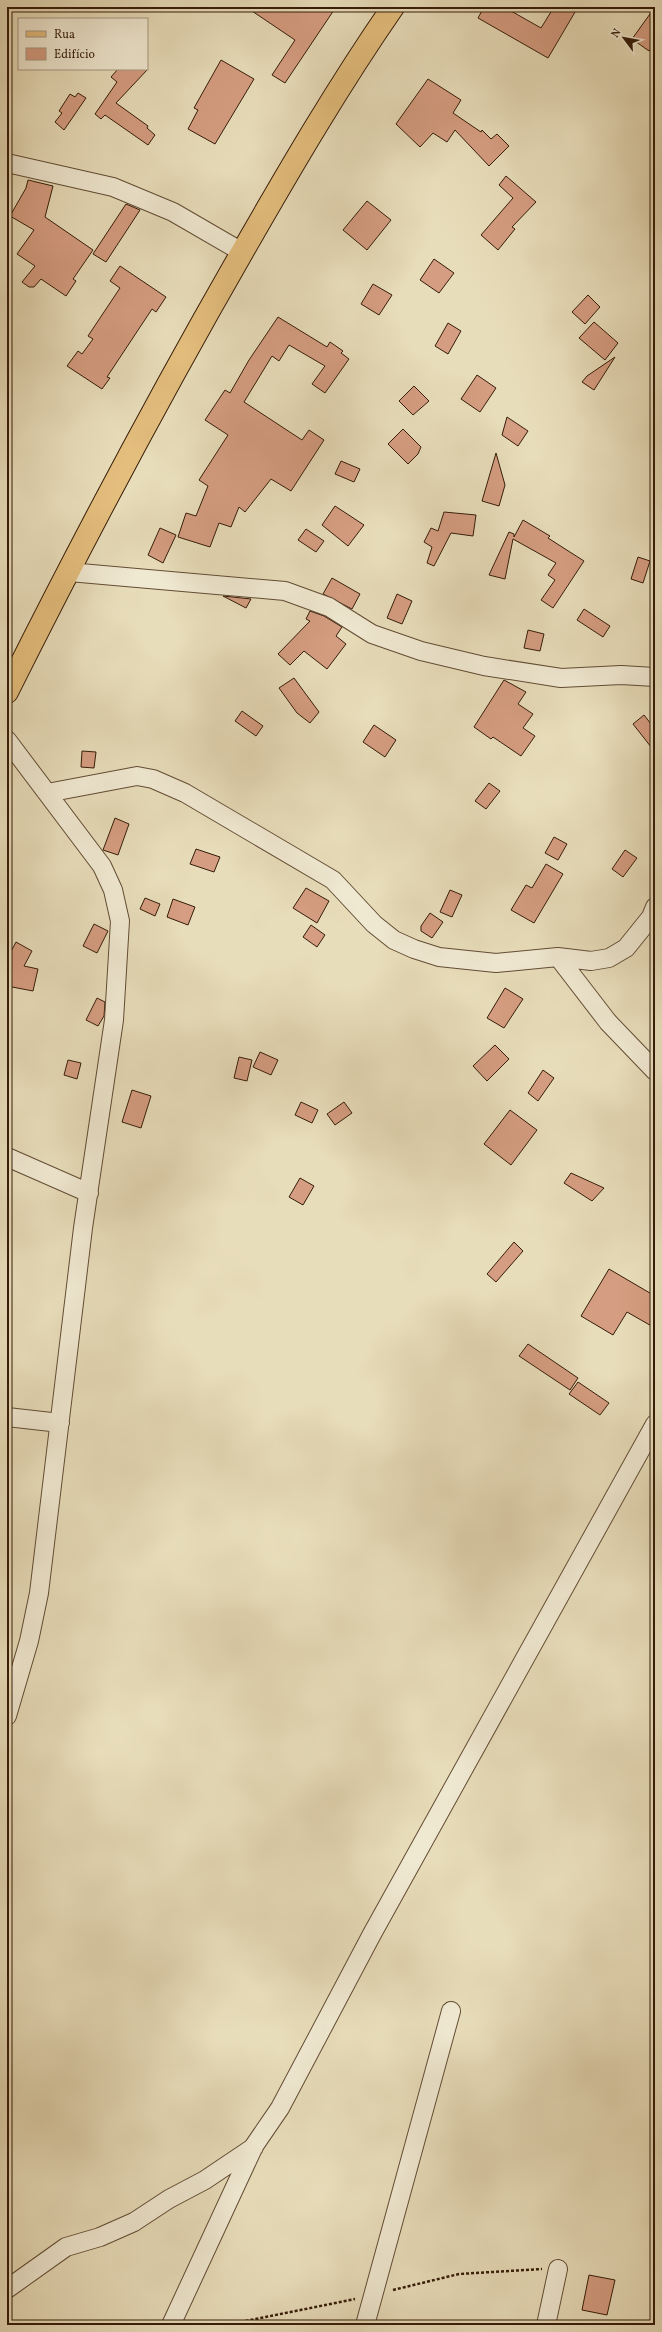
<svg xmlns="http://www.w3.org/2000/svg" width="662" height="2332" font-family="Vollkorn,serif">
<rect width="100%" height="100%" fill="#e8ddba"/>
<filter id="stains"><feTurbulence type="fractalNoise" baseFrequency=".005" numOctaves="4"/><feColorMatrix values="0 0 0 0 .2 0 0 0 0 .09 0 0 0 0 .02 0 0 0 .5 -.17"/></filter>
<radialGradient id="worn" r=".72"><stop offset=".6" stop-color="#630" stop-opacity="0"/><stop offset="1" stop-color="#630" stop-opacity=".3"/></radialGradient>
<path fill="#d59d81" stroke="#351c08" d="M246 7H336L285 83 272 75 295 40Z
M484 7H504L541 28 554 7H578L548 58 478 18Z
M655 7V42L649 51 632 39Z
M221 60 254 79 215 144 188 129 198 110 194 108Z
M118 69H148L116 103 148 126 147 128 155 135 148 145 105 115 101 119 95 114 117 82 111 77Z
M428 79 461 100 453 113 481 132 482 130 491 139 497 134 509 146 489 166 455 130 447 142 433 133 420 147 396 124Z
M78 93 86 98 64 130 55 122 62 113 59 111 70 94 75 97Z
M506 176 536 202 512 227 515 229 498 250 481 235 513 198 499 185Z
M28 180 53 186 45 217 93 250 73 279 76 281 66 296 41 279 34 287H29L22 282 35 266 17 254 34 230 10 216 26 188Z
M367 201 391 220 367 250 343 230Z
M126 204 140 210 106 262 93 254Z
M434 259 454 273 439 293 420 280Z
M120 266 166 297 156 312 152 309 107 377 110 378 102 389 67 366 78 351 82 354 93 339 88 336 120 288 110 281Z
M373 284 392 295 379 315 361 304Z
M588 295 600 307 585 324 572 312Z
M278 317 327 347 330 342 343 351 341 353 349 359 325 393 312 384 325 366 289 345 279 361 272 356 244 402 302 440 309 430 324 440 291 491 271 479 245 512 239 507 231 527 219 523 210 547 178 537 186 513 196 516 208 486 199 480 228 435 205 420 225 390 230 393 249 360Z
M594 322 618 343 605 360 579 338Z
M448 323 461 331 448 354 435 346Z
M615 357 594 390 582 382 587 376Z
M477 375 496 388 480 412 461 399Z
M414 386 429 401 413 415 399 401Z
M507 417 528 431 518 446 502 435Z
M403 429 421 447 418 454 408 464 388 444Z
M496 453 505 485 499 506 482 501Z
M341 461 360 469 354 482 335 474Z
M335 506 364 525 348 546 322 525Z
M444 512 476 515 473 536 451 533 434 566 427 563 432 547 424 542 431 528 438 531Z
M523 520 550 536 548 538 584 561 553 608 541 600 555 580 548 575 556 563 513 539 505 579 489 575 509 532 514 534V537Z
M160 528 176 535 163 563 148 555Z
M306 529 324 541 316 552 298 540Z
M638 557 650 561 643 583 631 579Z
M332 578 360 594 352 609 323 594Z
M397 594 412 601 402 624 387 618Z
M223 596 251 599 246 608Z
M584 609 610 626 603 637 577 620Z
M310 611 324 616 342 627 336 636 346 644 327 669 304 651 290 665 278 654 310 621 306 619Z
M528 630 544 634 540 651 524 648Z
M294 678 319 712 310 723 297 713 279 688Z
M504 680 526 692 518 704 533 714 523 728 535 736 521 756 493 737 491 739 474 727Z
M242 711 263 726 256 736 235 721Z
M644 715 655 729V752L633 724Z
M374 725 396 740 385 757 363 742Z
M82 751 96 752 94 768 81 767Z
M489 783 500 791 486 809 475 801Z
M115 818 129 824 118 855 103 850Z
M554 837 567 844 558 860 545 853Z
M196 849 220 857 214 872 190 864Z
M625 850 637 858 623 877 612 869Z
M546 864 563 874 534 923 511 910 526 885 532 888Z
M306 888 329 901 317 923 293 908Z
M450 890 462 895 452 917 440 912Z
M145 898 160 904 155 916 140 909Z
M173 899 195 907 188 925 167 917Z
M430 913 443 922 432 938 421 931V926Z
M94 924 108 931 97 953 83 946Z
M311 925 325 935 317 947 303 937Z
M16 942 32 951 24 966 38 969 33 991 7 986V959Z
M505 988 523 999 504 1028 487 1018Z
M97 998 105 1002 104 1016 98 1026 86 1020Z
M495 1045 509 1059 487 1081 473 1066Z
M260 1052 278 1060 271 1075 253 1067Z
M239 1057 252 1060 247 1081 234 1078Z
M68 1060 81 1063 77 1079 64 1075Z
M543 1070 554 1078 538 1101 528 1093Z
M132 1090 151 1096 141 1128 122 1122Z
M301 1102 318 1110 312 1123 295 1115Z
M344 1102 352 1113 335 1125 327 1114Z
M510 1110 537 1130 511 1165 484 1144Z
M571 1173 604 1188 592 1201 564 1183Z
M300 1178 314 1186 303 1205 289 1197Z
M514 1242 523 1251 496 1282 487 1274Z
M609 1269 655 1296V1328L627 1312 613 1335 581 1316Z
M528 1344 578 1378 570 1390 519 1356Z
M578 1382 609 1403 600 1415 569 1394Z
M589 2275 615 2280 607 2315 582 2310Z"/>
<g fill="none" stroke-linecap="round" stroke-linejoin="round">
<g stroke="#624c34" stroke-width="20">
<path id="street" d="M7 163 113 187 173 212 242 252
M69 572 285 591 329 607 372 634 421 651 484 666 561 678 621 675 655 677
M7 740 102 866 113 890 120 921 114 1020 83 1228 39 1593 29 1641 7 1716
M47 793 137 776 153 779 185 793 333 880 374 924 394 940 414 949 439 957 496 963 558 957 591 961 609 958 626 948 651 917 655 907
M558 957 608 1022 655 1071
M7 1157 89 1193
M7 1417 60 1423
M7 2289 66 2247 100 2237 134 2222 169 2199 205 2180 254 2147
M171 2325 254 2146 280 2108 372 1934 655 1424
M365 2325 451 2011
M546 2325 558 2269"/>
</g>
<g stroke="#351c08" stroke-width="24">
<path id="primary" d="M7 692C82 542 160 395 244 249 291 167 339 85 393 7"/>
</g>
<path stroke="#351c08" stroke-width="2.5" stroke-dasharray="3 2" stroke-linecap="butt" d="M393 2290 459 2274 542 2269
M226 2325 355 2299"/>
<use href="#street" stroke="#f0e9d2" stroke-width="18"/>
<use href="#primary" stroke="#e4be7d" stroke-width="22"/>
</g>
<rect width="662" height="2332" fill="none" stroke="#e8ddba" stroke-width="24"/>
<rect x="8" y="8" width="646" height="2316" fill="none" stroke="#351c08" stroke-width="2"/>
<rect x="12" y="12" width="638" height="2308" fill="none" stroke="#351c08"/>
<rect x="18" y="18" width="130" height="52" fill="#f0e9d2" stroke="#a59781"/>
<rect x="26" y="31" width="20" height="6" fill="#e4be7d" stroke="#a59781"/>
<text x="54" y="38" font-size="12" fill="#351c08">Rua</text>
<rect x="26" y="48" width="20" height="12" fill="#d59d81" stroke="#a59781"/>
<text x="54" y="58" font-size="12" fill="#351c08">Edifício</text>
<g transform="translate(624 38) rotate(302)" stroke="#f0e9d2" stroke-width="3" paint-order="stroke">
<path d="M0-3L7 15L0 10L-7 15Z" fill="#351c08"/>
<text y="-6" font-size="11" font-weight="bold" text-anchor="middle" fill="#351c08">N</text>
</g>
<rect width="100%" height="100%" filter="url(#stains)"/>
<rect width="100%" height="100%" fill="url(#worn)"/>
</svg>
